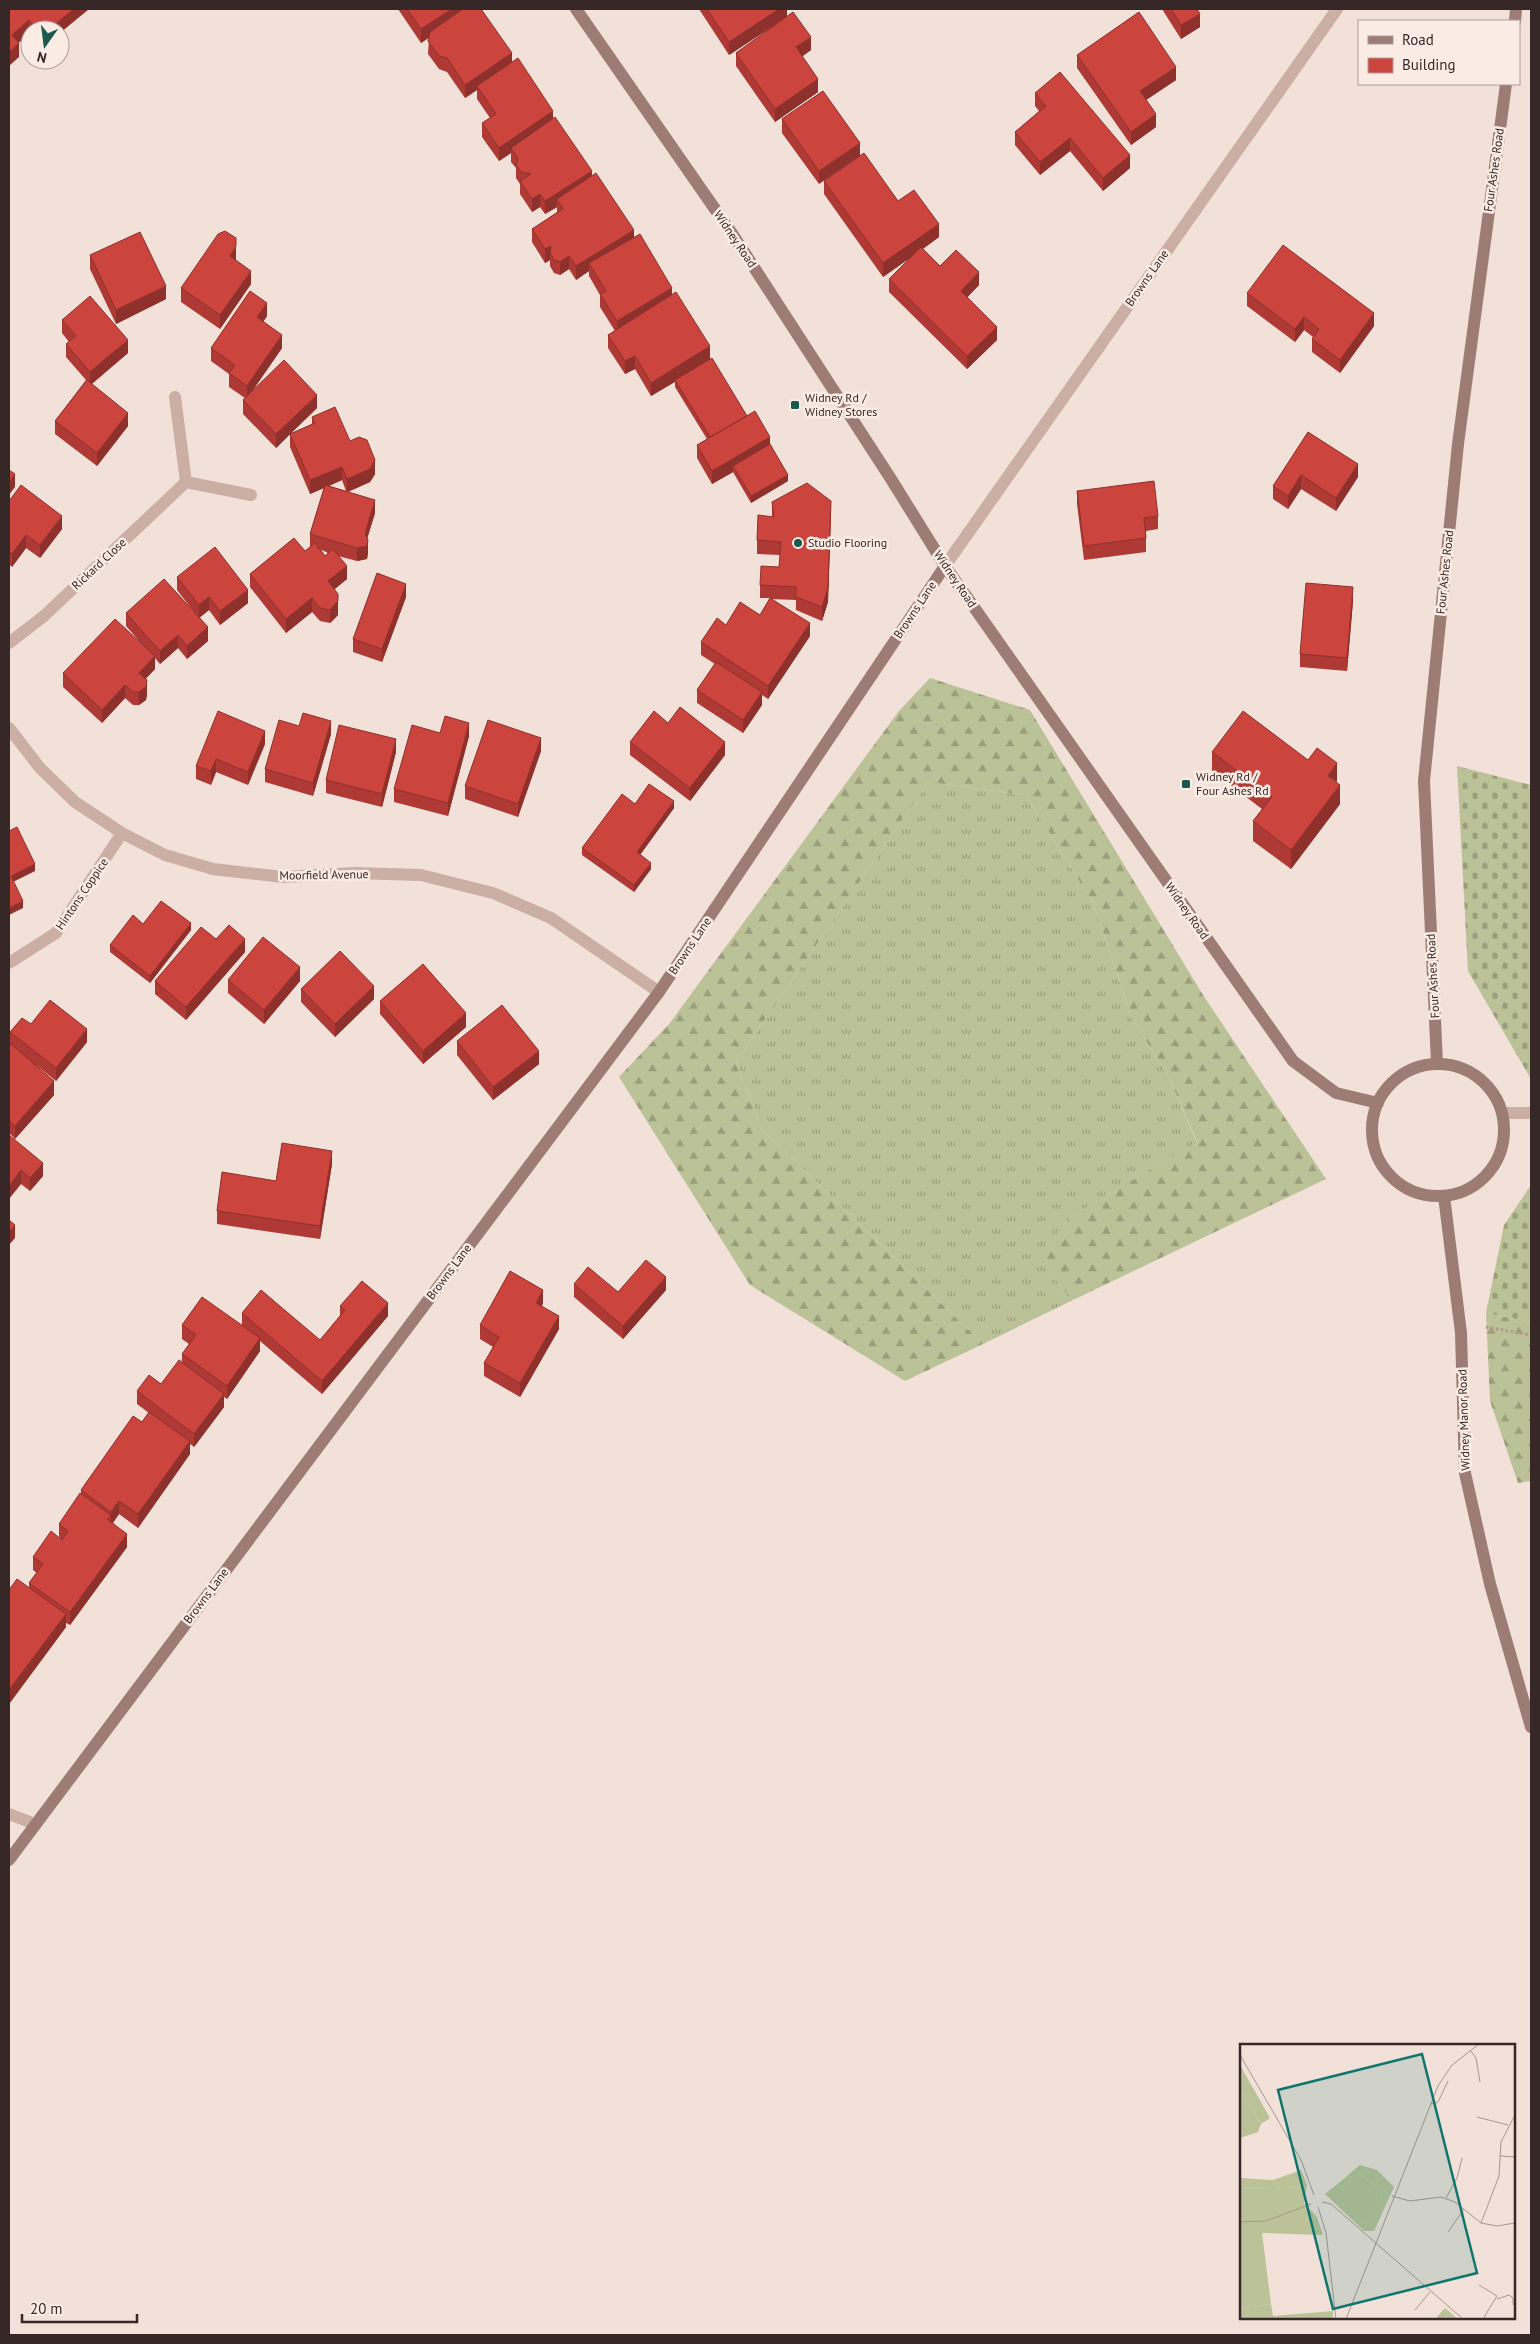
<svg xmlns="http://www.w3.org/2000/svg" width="1540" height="2344" font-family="'PT Sans',sans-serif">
<defs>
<pattern id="grass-tufts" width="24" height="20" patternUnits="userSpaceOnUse" patternTransform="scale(1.25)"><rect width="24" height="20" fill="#bcc298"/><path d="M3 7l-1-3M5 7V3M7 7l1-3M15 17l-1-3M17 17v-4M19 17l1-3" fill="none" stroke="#9a9e7c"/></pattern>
<pattern id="forest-firs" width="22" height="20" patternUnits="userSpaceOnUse" patternTransform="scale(1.25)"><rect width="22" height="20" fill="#bcc298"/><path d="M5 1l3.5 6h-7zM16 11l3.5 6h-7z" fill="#9a9e7c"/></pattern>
<pattern id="cemetery-stones" width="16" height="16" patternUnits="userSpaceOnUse" patternTransform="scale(1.25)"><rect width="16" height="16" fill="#bcc298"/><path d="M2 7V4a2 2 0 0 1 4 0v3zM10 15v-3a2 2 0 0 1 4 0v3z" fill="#9a9e7c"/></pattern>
</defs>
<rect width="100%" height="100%" fill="#f2e1d9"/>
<path fill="url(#grass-tufts)" d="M928 782 1026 795 1093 903 1132 1018 1168 1076 1197 1143 1069 1218 1039 1260 1073 1300 983 1344 762 1129 736 1062Z"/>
<path fill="url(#forest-firs)" d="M930 678 1030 710 1203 995 1326 1179 1073 1300 1038 1260 1069 1218 1197 1142 1168 1076 1132 1018 1093 903 1026 795 928 782 736 1062 762 1129 983 1344 905 1381 750 1285 619 1077 669 1024 899 711Z
M1486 1313 1531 1322V1481L1518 1483 1490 1401Z"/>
<path fill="url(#cemetery-stones)" d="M1457 766 1531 785V1079L1468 971Z
M1531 1185V1322L1486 1313 1504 1225Z"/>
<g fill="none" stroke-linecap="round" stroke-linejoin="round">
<path stroke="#b6988e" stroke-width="3" stroke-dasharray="2.5 2.5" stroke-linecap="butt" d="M1486 1327 1531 1335"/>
<path stroke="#cbaea4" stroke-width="12" d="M1503 1113H1531"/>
<path stroke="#cbaea4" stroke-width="12" d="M175 397 186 482 251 495
M945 566 1337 9
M9 643 44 616 186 482
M9 728 40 768 75 802 122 833 165 855 213 869 283 877 354 873 421 875 493 893 551 918 659 992
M9 963 56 933 122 833
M9 1814 35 1824"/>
<path stroke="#9e7c76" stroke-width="12" d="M576 9 733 235 891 479 945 566 1293 1061 1336 1093 1378 1103
M1515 21 1516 9
M1437 1063 1424 781 1458 444 1506 84
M1372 1130a66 66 0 1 1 132 0a66 66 0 1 1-132 0Z
M1444 1196 1461 1333 1465 1473 1490 1584 1531 1727
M9 1860 659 992 945 566"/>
</g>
<path fill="#af3a35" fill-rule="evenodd" d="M9 9H89L60 30H30V35L29 34 18 43 19 57Z
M398 9H481L512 62 553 118 672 295 710 359 747 416 770 444 788 481 751 503 733 472 712 484 697 458V445L707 439 675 387V382L651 396 635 369 625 374 608 348V335L615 331 600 307V295L589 276V271L576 280 569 269 560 275 554 273 550 266V260L545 263 532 242V229L557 212V207L545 214 540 207 532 212 520 194V184L516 178V168L511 162V153L499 161 482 137V123L490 118 477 99V90L465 98 447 72 439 69 428 54 429 37 421 43Z
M699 9H787V16L811 50 802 56 818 92 775 122 736 66V53L779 22 729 55Z
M1162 9H1197L1200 27 1181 39Z
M1077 55 1176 80 1146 100 1156 127 1131 145 1077 68Z
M823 91 819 184 782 133V119Z
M1035 93 1130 168 1103 191 1070 151 1040 175 1015 145V132L1039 111 1035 106Z
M824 181 898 201 939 237 923 249 940 266 979 285 967 297 997 340 967 369 889 292V279L913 256 883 277 824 194Z
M90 255 166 299 116 324 90 269Z
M236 259V260L251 284 220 329 181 302V288Z
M1247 293 1374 326 1340 373 1312 352V339L1313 337 1304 330 1295 342 1247 306Z
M267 316 263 322 282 348 252 391 317 408 290 434 312 424V417L350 441 375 474 370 482 348 492 375 513 367 538 368 553 367 559 357 561 338 556 347 579 335 589 338 615 330 623 320 621 312 612 286 633 250 587V574L305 551 310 547V534L324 488 310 494 290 447V434L276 448 243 414V400L245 398 229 387V374L211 361V348ZM342 480 346 491 329 486ZM321 550 324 551 328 553 325 556Z
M62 320 128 353 92 384 128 426 97 466 55 434V421L86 380 66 357V344L69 342 62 333Z
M1308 432 1358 477 1336 511 1301 489 1288 509 1273 499V486Z
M1077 491 1158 516V529L1146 531V552L1084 560 1077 504Z
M9 501 62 529 40 558 26 548 12 567 9 564Z
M772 502 831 514 828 602 822 621 796 610V600L770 599 810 636 768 699 762 695V705L743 733 697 703V690L715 664 701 655V642L726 625 760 615 770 598H760V585L779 567 780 555 757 554V540L772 517Z
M177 577 248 603 220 625 209 610 199 618 208 641 187 659 178 648 160 664 155 658V669L145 679 147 694 146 700 139 705H133L125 698 102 723 63 687V673L140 642 126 626V613L194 612 177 590Z
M406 597 382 662 353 652V639Z
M1353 601 1347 671 1300 667V654Z
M668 723 725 755 690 801 630 755V742Z
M265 731V744L248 785 216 772 211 785 196 779V766Z
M440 733 469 736 448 816 394 802V789Z
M331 734 313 796 265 782V769Z
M541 751 518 817 465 799V786Z
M396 752 382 807 326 793V780Z
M1212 752 1337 783 1340 804 1291 869 1253 841V821L1262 809 1212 771Z
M635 804 674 808 640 855 651 869 634 892 582 855V848Z
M143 924 191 930 150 983 110 952V945Z
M216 939 245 952 186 1020 155 994V981Z
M228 980 300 981 264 1024 228 993Z
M301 989 374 999 335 1037 301 1002Z
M380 1001 466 1027 423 1064 380 1014Z
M31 1024 87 1042 56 1081 36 1065 54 1095 15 1139 9 1133V1046L10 1045V1032Z
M457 1041 539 1064 493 1100 457 1055Z
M9 1135 43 1176 30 1191 21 1184Z
M332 1164 320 1239 217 1224V1211L276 1181Z
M574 1284 618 1292 666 1290 623 1339 574 1297Z
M543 1303 542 1306 559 1329 520 1397 484 1376V1363L493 1347 480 1339V1325Z
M340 1306 388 1316 322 1394 260 1341V1351L227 1399 224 1397V1407L194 1447 190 1444V1454L138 1528 119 1514 113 1523 127 1547 70 1625 66 1623V1627L9 1704V1590L29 1588V1583L37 1573 33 1570V1557L62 1540 59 1537V1524L81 1494V1490L142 1422 149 1413 137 1404V1391L161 1384 182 1362V1354L189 1344 182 1339V1325H242V1313L320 1340 340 1316Z"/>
<path fill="#8e302b" d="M74 9H89L60 33V30H48Z
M452 9H473L421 43V29Z
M779 9H787V17L729 55V42Z
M1200 14V27L1181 39V25Z
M29 20V34L12 48V35Z
M811 37V50L796 61V47Z
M19 43V57L9 66V52Z
M512 53V66L477 86V90L465 98V85Z
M1176 67V80L1140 104V91Z
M818 79V92L775 122V109Z
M553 111V124L511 148V153L499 161V148Z
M1156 114V127L1131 145V132Z
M1070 138V151L1040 175V162Z
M860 143V156L819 184V171Z
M1130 155V168L1103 191V178Z
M592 171V184L557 199V207L545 214V201Z
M540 194V207L532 212V199Z
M939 224V237L883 277V263Z
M634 230V243L589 263V271L576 280V266Z
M236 246V259L230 269V256Z
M551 246 550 253V260L545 263V249Z
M569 256V269L560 275V262Z
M251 271V284L220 329V315Z
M979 272V285L961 304V291Z
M166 286V299L116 324V310Z
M672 288V302L617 334V321Z
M267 303V316L257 331V317Z
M1374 313V326L1340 373V360Z
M1304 317V330L1295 342V329Z
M997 327V340L967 369V356Z
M282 335V348L247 399V386Z
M128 340V353L90 385V372Z
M710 346V360L651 396V383Z
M635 356V369L625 374V361Z
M317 395V408L276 448V434Z
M128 413V426L97 466V453Z
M770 437V451L733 466V472L712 484V471Z
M375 460V474L370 482 347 492V479Z
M1358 464V477L1336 511V498Z
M342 467V480L310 494V480Z
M15 474V487L9 495V482Z
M788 475V481L751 503V496Z
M1301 475V489L1288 509V496Z
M375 500V513L365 546 368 540V553L367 559 357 561V548L365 534Z
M831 501 828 602 822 621V607Z
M62 516V529L40 558V545Z
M26 535V548L12 567V554Z
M347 566V579L328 594V581Z
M406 584V597L382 662V649Z
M1353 587V601L1347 671V658Z
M248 590V603L220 625V611Z
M338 594V615L330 623V610Z
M209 597V610L199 618V605Z
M312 598V612L286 633V619Z
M810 623V636L768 699V686Z
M208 627V641L187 659V646Z
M178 635V648L160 664V651Z
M155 656V669L139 686V673Z
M147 680V694L146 700 139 705V692Z
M125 685V698L102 723V710Z
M762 692V705L743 733V720Z
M331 721V734L313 796V783Z
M469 723V736L448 816V803Z
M265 731V744L248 785V772Z
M541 738V751L518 817V804Z
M396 739V752L382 807V794Z
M725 742V755L690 801V788Z
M216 759V772L211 785V771Z
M1337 763V782L1328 776Z
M1340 785V804L1291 869V850Z
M674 801V808L637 859V852Z
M651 863V869L634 892V885Z
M35 864V871L11 883V876Z
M23 901V908L9 915V908Z
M191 923V930L150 983V976Z
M245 939V952L186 1020V1007Z
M300 967V981L264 1024V1010Z
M374 986V999L335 1037V1024Z
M466 1013V1027L423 1064V1051Z
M87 1029V1042L56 1081V1068Z
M539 1051V1064L493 1100V1087Z
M54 1081V1095L15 1139V1126Z
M332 1151V1164L320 1239V1226Z
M43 1163V1176L30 1191V1178Z
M21 1170V1184L9 1199V1186Z
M15 1225V1238L9 1245V1232Z
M666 1277V1290L623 1339V1326Z
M543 1290V1303L536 1316V1303Z
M388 1303V1316L322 1394V1381Z
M559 1316V1329L520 1397V1383Z
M260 1338V1351L227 1399V1386Z
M224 1394V1407L194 1447V1434Z
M190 1441V1454L138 1528V1514Z
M119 1501V1514L111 1525V1512Z
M127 1534V1547L70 1625V1612Z
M66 1614V1627L9 1704V1690Z"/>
<path fill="#cb443e" stroke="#8e302b" d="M9 9H74L48 30H37L29 20 12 35 19 43 9 52Z
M407 9H452L421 29Z
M463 9H481L512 53 465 85 447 58 439 56 428 41 430 32Z
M707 9H779L729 42Z
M1171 9H1197L1200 14 1181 25Z
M793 12 811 37 796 47 818 79 775 109 736 53Z
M1139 12 1176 67 1140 91 1156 114 1131 132 1077 55Z
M518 58 553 111 499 148 482 123 496 114 477 86Z
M1060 72 1130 155 1103 178 1070 138 1040 162 1015 132 1046 106 1035 93Z
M823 91 860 143 819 171 782 119Z
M555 117 592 171 545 201 540 194 532 199 520 181 531 174 521 172 516 165 518 158 511 148Z
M864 153 898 201 914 190 939 224 883 263 824 181Z
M596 173 634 230 576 266 569 256 560 262 554 260 550 253 551 246 545 249 532 229 563 209 557 199Z
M225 231 236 238V246L230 256 251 271 220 315 181 288 218 234Z
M140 232 166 286 116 310 90 255Z
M640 234 672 288 617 321 600 294 606 291 589 263Z
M1283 245 1374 313 1340 360 1312 339 1319 329 1304 317 1295 329 1247 293Z
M921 247 940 266 956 250 979 272 961 291 997 327 967 356 889 279Z
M250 291 267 303 257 317 282 335 247 386 229 373 235 365 211 348Z
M676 292 710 346 651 383 635 356 625 361 608 335Z
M90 296 128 340 90 372 66 344 76 336 62 320Z
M712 358 747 416 710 437 675 380Z
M284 360 317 395 276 434 243 400Z
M87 380 128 413 97 453 55 421Z
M335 407 350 441 359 437 367 440 375 460 370 469 347 479 342 467 310 480 290 434 315 423 312 417Z
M755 411 770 437 712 471 697 445Z
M1308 432 1358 464 1336 498 1301 475 1288 496 1273 486Z
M770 444 788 475 751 496 733 466Z
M9 470 15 474 9 482Z
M1154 481 1158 516 1144 518 1146 538 1084 546 1077 491Z
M807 483 831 501 828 588 822 607 796 597V587L760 585 761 566 779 567 781 542 757 540 758 515 774 517 772 502Z
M21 485 62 516 40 545 26 535 12 554 9 551V501Z
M325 485 375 500 365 534 368 540 367 546 357 548 310 534Z
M294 538 305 551 315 543 325 556 333 549 347 566 328 581 338 594V601L330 610 320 608 312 598 286 619 250 574Z
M215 547 248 590 220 611 209 597 199 605 177 577Z
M377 573 406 584 382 649 353 639Z
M164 579 208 627 187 646 178 635 160 651 126 613Z
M1306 583 1353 587 1347 658 1300 654Z
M770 598 810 623 768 686 701 642 717 618 726 625 740 602 760 615Z
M115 619 155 656 139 673 147 680 146 687 139 692H133L125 685 102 710 63 673Z
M716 662 762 692 743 720 697 690Z
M680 707 725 742 690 788 630 742 654 711 668 723Z
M218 711 265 731 248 772 216 759 211 771 196 766Z
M1243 711 1308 760 1317 748 1337 763 1328 776 1340 785 1291 850 1253 821 1272 797 1212 752Z
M303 713 331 721 313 783 265 769 279 720 299 726Z
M445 716 469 723 448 803 394 789 412 725 440 733Z
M488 720 541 738 518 804 465 786Z
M339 725 396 739 382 794 326 780Z
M649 784 674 801 637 852 651 863 634 885 582 848 622 794 635 804Z
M17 827 35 864 11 876 23 901 9 908V831Z
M161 901 191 923 150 976 110 945 133 915 143 924Z
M229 925 245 939 186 1007 155 981 201 927 216 939Z
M263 937 300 967 264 1010 228 980Z
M340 951 374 986 335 1024 301 989Z
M423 964 466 1013 423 1051 380 1001Z
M50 1000 87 1029 56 1068 10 1032 22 1018 31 1024Z
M502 1005 539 1051 493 1087 457 1041Z
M11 1044 54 1081 15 1126 9 1120V1046Z
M9 1135 43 1163 30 1178 21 1170 9 1186Z
M282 1143 332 1151 320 1226 217 1211 222 1172 276 1181Z
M9 1220 15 1225 9 1232Z
M646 1260 666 1277 623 1326 574 1284 588 1267 618 1292Z
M510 1271 543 1290 536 1303 559 1316 520 1383 484 1363 499 1337 480 1325Z
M362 1281 388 1303 322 1381 242 1313 261 1290 320 1340 345 1310 340 1306Z
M202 1297 260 1338 227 1386 182 1354 196 1335 182 1325Z
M179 1360 224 1394 194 1434 137 1391 149 1375 161 1384Z
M149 1412 190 1441 138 1514 119 1501 111 1512 81 1490 133 1416 142 1422Z
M80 1493 111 1515 107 1519 127 1534 70 1612 29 1583 43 1564 33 1557 51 1531 62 1540 68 1531 59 1524Z
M17 1579 66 1614 9 1690V1590Z"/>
<g fill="#1a5950" stroke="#faece5" stroke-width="2">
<rect x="790" y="400" width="10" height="10" rx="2.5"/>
<circle cx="798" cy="543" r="5"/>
<rect x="1181" y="779" width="10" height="10" rx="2.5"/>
</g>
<g text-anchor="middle" stroke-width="5" stroke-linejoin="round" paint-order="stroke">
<g font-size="12" fill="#362826" stroke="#faece5">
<text transform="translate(1494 170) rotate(-82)" y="4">Four Ashes Road</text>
<text transform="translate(735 239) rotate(56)" y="4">Widney Road</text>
<text transform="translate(1147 278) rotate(-55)" y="4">Browns Lane</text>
<text transform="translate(99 564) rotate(-43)" y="4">Rickard Close</text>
<text transform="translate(1445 572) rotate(-84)" y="4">Four Ashes Road</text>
<text transform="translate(955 579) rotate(56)" y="4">Widney Road</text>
<text transform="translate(915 610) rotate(-56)" y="4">Browns Lane</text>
<text transform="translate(324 875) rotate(-1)" y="4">Moorfield Avenue</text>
<text transform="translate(82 894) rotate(-56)" y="4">Hintons Coppice</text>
<text transform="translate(1187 911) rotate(55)" y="4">Widney Road</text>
<text transform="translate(690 946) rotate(-56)" y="4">Browns Lane</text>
<text transform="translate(1433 976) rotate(-93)" y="4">Four Ashes Road</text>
<text transform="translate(449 1272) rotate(-53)" y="4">Browns Lane</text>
<text transform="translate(1464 1420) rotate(-92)" y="4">Widney Manor Road</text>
<text transform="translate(206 1596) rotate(-53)" y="4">Browns Lane</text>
</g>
<g font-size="12" fill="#362826" stroke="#faece5" text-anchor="start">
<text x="805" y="402">Widney Rd /<tspan x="805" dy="14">Widney Stores</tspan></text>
<text x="808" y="547">Studio Flooring</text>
<text x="1196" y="781">Widney Rd /<tspan x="1196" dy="14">Four Ashes Rd</tspan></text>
</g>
</g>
<g transform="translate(1240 2044)">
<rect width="275" height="275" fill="#f2e1d9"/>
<path d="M0 46 21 80 18 88 0 94ZM114 126 143 147 132 178 122 179 98 150 109 140 110 136 106 133ZM31 260 33 272 93 267V275H0V265Z" fill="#bcc298"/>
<path d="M0 21 30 74 21 80 0 46ZM120 121 137 126 154 143 134 187H124L85 150 106 133 110 136 109 140 99 150 123 179 132 177 143 147 114 126ZM61 126 67 141 35 144 0 143V134L33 136Z" fill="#bcc298"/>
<path d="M67 141 64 159 77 173 83 191 22 189 31 260 0 265V143L35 144Z" fill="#bcc298"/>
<path d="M205 264 218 275H195Z" fill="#bcc298"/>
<path fill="none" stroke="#a79791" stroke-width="1" d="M230 6 236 14 240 38M0 11 61 116 74 151M191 60 198 58 208 37M237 73 268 81M260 112 275 113M152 152 170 157 201 153 215 158 241 179 257 182 275 179M206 154 217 134 222 114M82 158 91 160 223 275M78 163 86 189 96 275M0 178 26 177 71 160M241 179 259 132 261 98 275 71M208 188 224 165M239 241 257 252 243 275M257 255 269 251 273 254V261M175 266 190 248M106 275 198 42 212 21 239 0"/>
<path fill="#0f766e" fill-opacity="0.15" stroke="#0f766e" stroke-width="2.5" d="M182 10 237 229 93 265 38 46Z"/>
<rect width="275" height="275" fill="none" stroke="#362826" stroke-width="2.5"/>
</g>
<rect width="1540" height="2344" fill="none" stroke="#362826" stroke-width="20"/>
<rect x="1358" y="20" width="162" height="65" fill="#faece5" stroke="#ac9e99"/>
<rect x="1368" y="36" width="25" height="8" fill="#9e7c76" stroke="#ac9e99"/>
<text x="1402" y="45" font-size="15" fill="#362826">Road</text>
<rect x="1368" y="58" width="25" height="15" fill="#cb443e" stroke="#ac9e99"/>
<text x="1402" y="70" font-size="15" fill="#362826">Building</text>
<g transform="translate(45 45) rotate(194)"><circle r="24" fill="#faece5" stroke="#ac9e99"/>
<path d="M0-4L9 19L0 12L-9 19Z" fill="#1a5950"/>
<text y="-8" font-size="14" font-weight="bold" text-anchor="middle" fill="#362826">N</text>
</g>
<path d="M22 2314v8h115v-8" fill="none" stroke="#362826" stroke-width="2.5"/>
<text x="30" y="2314" font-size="15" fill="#362826" stroke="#faece5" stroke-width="4" paint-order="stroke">20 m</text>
</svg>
